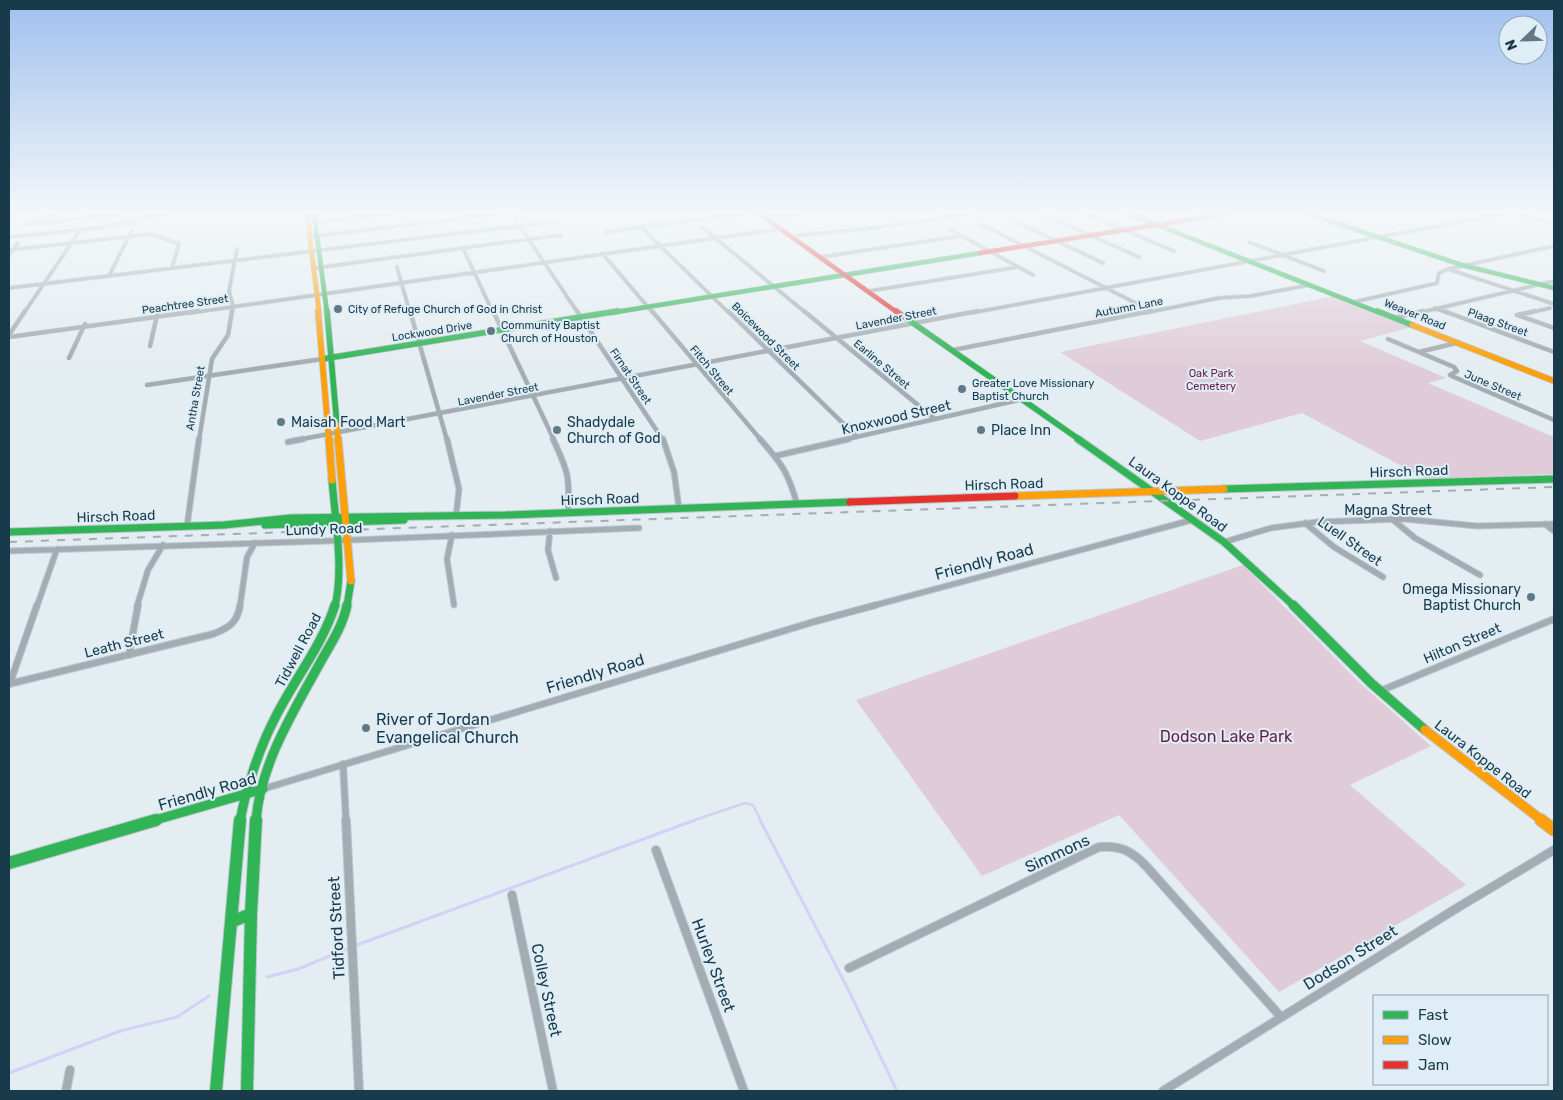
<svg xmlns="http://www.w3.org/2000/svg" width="1563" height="1100" font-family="Rubik,sans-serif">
<rect width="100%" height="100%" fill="#e4edf1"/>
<path fill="#e0ccd8" d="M1334 296 1412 327 1360 341 1446 378 1428 383 1554 437V474L1426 479 1302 413 1200 441 1060 352Z
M1243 565 1360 683 1431 746 1350 785 1466 885 1279 992 1119 815 982 876 856 700Z"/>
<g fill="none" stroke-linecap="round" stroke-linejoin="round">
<path stroke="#d4d1f6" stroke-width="2.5" d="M692 821 745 803 753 805 761 821"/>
<path stroke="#d4d1f6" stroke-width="3" d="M760 820 848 989 897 1091
M354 946 695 820
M267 977 298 969 349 948
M9 1073 120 1031 177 1017 209 996"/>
<g stroke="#bcc8cf" stroke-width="4.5">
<path id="street-far4" d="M109 213 135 223 123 224
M511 213 578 313
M1084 213 1174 251
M1515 213 1554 224
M1045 215 1139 257
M9 216 16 213
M53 217 56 222 26 224 41 218Z
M765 218 803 213
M1015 221 1103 263
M56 222 110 214
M308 223 395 213
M981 224 1151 311
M641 227 729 313
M702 227 806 313
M949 229 1033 275
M606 232 746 213
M791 236 865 229 972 213
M9 237 97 228 167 213
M309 237 502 213
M1249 242 1324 271
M463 248 493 313
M9 250 152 234 179 244 172 268
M602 253 653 313
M9 254 18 243
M821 257 961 236
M397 267 410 313
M315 268 561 235
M1448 269 1554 304
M109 276 132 230
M9 288 551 222
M869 291 1018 267
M1354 302 1437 283 1439 273 1448 269 1554 246
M1435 308 1447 313
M24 313 81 229
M158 313 159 307
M190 313 779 229
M232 313 233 306 229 291 237 249
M971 313 1508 213
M1145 313 1219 298 1251 296 1309 285
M1418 313 1554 281
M1529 313 1550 308"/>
</g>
<g stroke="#bcc8cf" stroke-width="5">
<path id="street-far3" d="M410 311 447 440
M493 311 554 440
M577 311 663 440
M652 311 761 440
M728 311 857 437
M804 311 935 419
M1444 311 1554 352
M1535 311 1517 315 1554 328
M1394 318 1423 311
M9 335 25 311
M9 337 199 311
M1388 339 1454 367 1457 371 1450 375 1454 377 1554 420
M150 346 158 311
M953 350 1151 311
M1419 352 1456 343
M69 358 85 324
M147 385 322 359
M199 440 212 359 228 335 232 311
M297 440 978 311
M843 440 1023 399"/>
</g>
<g stroke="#bcc8cf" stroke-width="7">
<path id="street-far2" d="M447 439 459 489 456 516
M553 439C568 471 570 477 568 512
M663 439 674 472 679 508
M760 439C782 464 788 472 797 504
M288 442 303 439
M775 456 849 439
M1392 519 1415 538 1480 575
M1305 523 1334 547 1383 577
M1545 524 1554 531
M187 526 199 439
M550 531 548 550 556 578
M452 535 447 559 454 605
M1224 542 1271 528 1317 522 1404 519 1477 526 1554 524
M9 551 328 541 639 528
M37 606 57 549
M137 606 148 570 163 545
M240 606 247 557 255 543
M872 606 1192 520"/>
</g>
<g stroke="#bcc8cf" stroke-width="8">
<path id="street-far1" d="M129 655 138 605
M10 683 37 605
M9 684 213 634C229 628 238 622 240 605
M1380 691 1554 619
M343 764 346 821
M263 789 813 622 876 605"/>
</g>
<g stroke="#bcc8cf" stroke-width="10">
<path id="street" d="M346 820 359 1091
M656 850 744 1091
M512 895 553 1091
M849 968 1099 847C1120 845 1132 851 1146 866L1281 1017
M66 1091 70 1070
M1163 1091 1457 908 1554 850"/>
</g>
<g stroke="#bcc8cf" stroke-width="5.5">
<path id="fast-far4" d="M314 213 327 313
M1127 213 1380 313
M1306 213 1462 265 1554 288
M610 313 980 253"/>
</g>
<g stroke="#bcc8cf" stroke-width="7">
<path id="fast-far3" d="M327 311 337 425
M1377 311 1412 325
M903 316 1080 440
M322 359 618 311"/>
</g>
<g stroke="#bcc8cf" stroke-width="9">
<path id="fast-far2" d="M1078 439 1224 542 1294 606
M332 480C335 518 344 570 335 606
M1224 489 1554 479
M224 525 291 518 506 515 850 502
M265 525 404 520
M9 532 226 525
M347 606 351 581"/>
</g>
<g stroke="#bcc8cf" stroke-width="11">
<path id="fast-far1" d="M1293 605 1371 683 1425 730
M152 821 263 789
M240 821C246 789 259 749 274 720 293 681 322 646 335 605
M256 821C260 765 293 712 320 663 330 645 343 626 347 605"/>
</g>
<g stroke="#bcc8cf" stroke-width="14">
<path id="fast" d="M9 863 156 820
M233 921 251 914
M216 1091 240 820
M247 1091 251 914 256 820"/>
</g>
<g stroke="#bcc8cf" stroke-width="5.5">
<path id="slow-far4" d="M308 213C309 246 316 279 319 313"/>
</g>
<g stroke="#bcc8cf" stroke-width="7">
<path id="slow-far3" d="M318 311 329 440
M1412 325 1554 381
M337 425 338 440"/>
</g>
<g stroke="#bcc8cf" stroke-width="9">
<path id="slow-far2" d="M329 439 332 480
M338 439 351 581
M1015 496 1224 489"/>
</g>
<g stroke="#bcc8cf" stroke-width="11">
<path id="slow-far1" d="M1425 730 1543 821"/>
</g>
<g stroke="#bcc8cf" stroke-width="14">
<path id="slow" d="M1541 820 1554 830"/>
</g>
<g stroke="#bcc8cf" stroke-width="5.5">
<path id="jam-far2" d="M758 213 898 313
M980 253 1231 213"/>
</g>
<g stroke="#bcc8cf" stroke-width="7">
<path id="jam-far1" d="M896 311 903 316"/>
</g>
<g stroke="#bcc8cf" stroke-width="9">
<path id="jam" d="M850 502 1015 496"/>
</g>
<use href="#street-far4" stroke="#a3acb1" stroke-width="3"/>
<use href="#street-far3" stroke="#a3acb1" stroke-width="4"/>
<use href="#street-far2" stroke="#a3acb1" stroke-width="5"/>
<use href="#street-far1" stroke="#a3acb1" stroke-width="6"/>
<use href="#street" stroke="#a3acb1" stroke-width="8"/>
<use href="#fast-far4" stroke="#30b455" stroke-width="4.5"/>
<use href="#fast-far3" stroke="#30b455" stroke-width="5.5"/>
<use href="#fast-far2" stroke="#30b455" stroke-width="7"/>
<use href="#fast-far1" stroke="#30b455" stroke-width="9"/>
<use href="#fast" stroke="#30b455" stroke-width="12"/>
<use href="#slow-far4" stroke="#ff9f0a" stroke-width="4.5"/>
<use href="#slow-far3" stroke="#ff9f0a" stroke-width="5.5"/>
<use href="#slow-far2" stroke="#ff9f0a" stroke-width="7"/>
<use href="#slow-far1" stroke="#ff9f0a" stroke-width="9"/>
<use href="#slow" stroke="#ff9f0a" stroke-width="12"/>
<use href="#jam-far2" stroke="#e5322d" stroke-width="4.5"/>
<use href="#jam-far1" stroke="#e5322d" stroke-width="5.5"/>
<use href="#jam" stroke="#e5322d" stroke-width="7"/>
<path stroke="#a4adb2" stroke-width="2" stroke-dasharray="8 8" stroke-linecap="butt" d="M9 542 1554 487"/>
</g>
<linearGradient id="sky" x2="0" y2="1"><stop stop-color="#a0c0ee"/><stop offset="0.58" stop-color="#f3f7f9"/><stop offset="1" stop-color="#f3f7f9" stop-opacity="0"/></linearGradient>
<rect width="1563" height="367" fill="url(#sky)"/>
<g fill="#607984" stroke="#dfeef6" stroke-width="2">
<circle cx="338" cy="309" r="5"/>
<circle cx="491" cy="331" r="5"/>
<circle cx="962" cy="389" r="5"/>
<circle cx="281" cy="422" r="5"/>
<circle cx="557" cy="430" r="5"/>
<circle cx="981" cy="430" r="5"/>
<circle cx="1531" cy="597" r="5"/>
<circle cx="366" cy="728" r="5"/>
</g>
<g text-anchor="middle" stroke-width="4" stroke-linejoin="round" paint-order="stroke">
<g font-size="11" fill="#193a4a" stroke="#dfeef6">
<text transform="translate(185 304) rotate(-8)" y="4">Peachtree Street</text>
<text transform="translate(1129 307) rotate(-11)" y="4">Autumn Lane</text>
<text transform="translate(1415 314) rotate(22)" y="4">Weaver Road</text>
<text transform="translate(896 318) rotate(-11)" y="4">Lavender Street</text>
<text transform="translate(1498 322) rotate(20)" y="4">Plaag Street</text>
<text transform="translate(432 331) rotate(-9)" y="4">Lockwood Drive</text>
<text transform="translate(766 336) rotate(45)" y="4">Boicewood Street</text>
<text transform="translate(882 364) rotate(40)" y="4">Earline Street</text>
<text transform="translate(712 370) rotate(50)" y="4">Fitch Street</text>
<text transform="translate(631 376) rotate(56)" y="4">Firnat Street</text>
<text transform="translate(1493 385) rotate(23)" y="4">June Street</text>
<text transform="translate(498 394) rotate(-11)" y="4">Lavender Street</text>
<text transform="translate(195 398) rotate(-80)" y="4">Antha Street</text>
</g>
<g font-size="11" fill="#193a4a" stroke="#dfeef6" text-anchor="start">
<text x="348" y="313">City of Refuge Church of God in Christ</text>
<text x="501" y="329">Community Baptist<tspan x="501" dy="13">Church of Houston</tspan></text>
<text x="972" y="387">Greater Love Missionary<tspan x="972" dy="13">Baptist Church</tspan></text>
</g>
<g font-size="11" fill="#6b1d46" stroke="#dfeef6">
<text x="1211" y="377">Oak Park<tspan x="1211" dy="13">Cemetery</tspan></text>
</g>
<g font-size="14" fill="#193a4a" stroke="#dfeef6">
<text transform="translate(896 417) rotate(-13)" y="5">Knoxwood Street</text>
<text transform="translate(1409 471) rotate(-2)" y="5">Hirsch Road</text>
<text transform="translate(1004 484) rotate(-2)" y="5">Hirsch Road</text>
<text transform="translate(1178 494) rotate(36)" y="5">Laura Koppe Road</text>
<text transform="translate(600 499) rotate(-2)" y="5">Hirsch Road</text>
<text x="1388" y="515">Magna Street</text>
<text transform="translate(116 516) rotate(-2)" y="5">Hirsch Road</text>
<text transform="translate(324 529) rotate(-2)" y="5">Lundy Road</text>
<text transform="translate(1350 541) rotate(35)" y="5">Luell Street</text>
<text transform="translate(124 643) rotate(-14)" y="5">Leath Street</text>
<text transform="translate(1462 643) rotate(-23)" y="5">Hilton Street</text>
<text transform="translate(298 650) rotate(-62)" y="5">Tidwell Road</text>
<text transform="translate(1483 759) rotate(38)" y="5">Laura Koppe Road</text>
</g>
<g font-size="14" fill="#193a4a" stroke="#dfeef6" text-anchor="start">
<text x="291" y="427">Maisah Food Mart</text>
<text x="567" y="427">Shadydale<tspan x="567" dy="16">Church of God</tspan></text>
<text x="991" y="435">Place Inn</text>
<text x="1521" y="594" text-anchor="end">Omega Missionary<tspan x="1521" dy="16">Baptist Church</tspan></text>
</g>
<g font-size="16" fill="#193a4a" stroke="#dfeef6">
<text transform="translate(984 561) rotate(-15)" y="6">Friendly Road</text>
<text transform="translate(595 673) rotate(-17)" y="6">Friendly Road</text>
<text transform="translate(207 791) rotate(-16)" y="6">Friendly Road</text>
<text transform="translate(1057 853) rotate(-25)" y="6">Simmons</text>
<text transform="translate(336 928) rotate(-93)" y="6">Tidford Street</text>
<text transform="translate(1350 957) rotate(-32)" y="6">Dodson Street</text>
<text transform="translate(714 965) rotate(70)" y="6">Hurley Street</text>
<text transform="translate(547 990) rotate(78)" y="6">Colley Street</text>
</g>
<g font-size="16" fill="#193a4a" stroke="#dfeef6" text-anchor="start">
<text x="376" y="725">River of Jordan<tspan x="376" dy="18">Evangelical Church</tspan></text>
</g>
<g font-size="16" fill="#6b1d46" stroke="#dfeef6">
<text x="1226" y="742">Dodson Lake Park</text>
</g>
</g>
<rect width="1563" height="1100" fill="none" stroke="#193a4a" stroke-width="20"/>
<rect x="1373" y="995" width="175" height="90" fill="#dfeef6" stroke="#90a6b1"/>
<rect x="1383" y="1011" width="25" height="8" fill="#30b455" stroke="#90a6b1"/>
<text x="1418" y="1020" font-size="15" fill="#193a4a">Fast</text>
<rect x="1383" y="1036" width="25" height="8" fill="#ff9f0a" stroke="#90a6b1"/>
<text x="1418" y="1045" font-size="15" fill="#193a4a">Slow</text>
<rect x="1383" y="1061" width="25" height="8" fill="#e5322d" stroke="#90a6b1"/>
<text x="1418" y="1070" font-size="15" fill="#193a4a">Jam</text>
<g transform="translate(1523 40) rotate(247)"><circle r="24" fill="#dfeef6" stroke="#90a6b1"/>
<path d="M0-4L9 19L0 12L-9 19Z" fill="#607984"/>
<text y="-8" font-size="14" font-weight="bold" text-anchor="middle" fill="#193a4a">N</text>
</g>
</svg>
